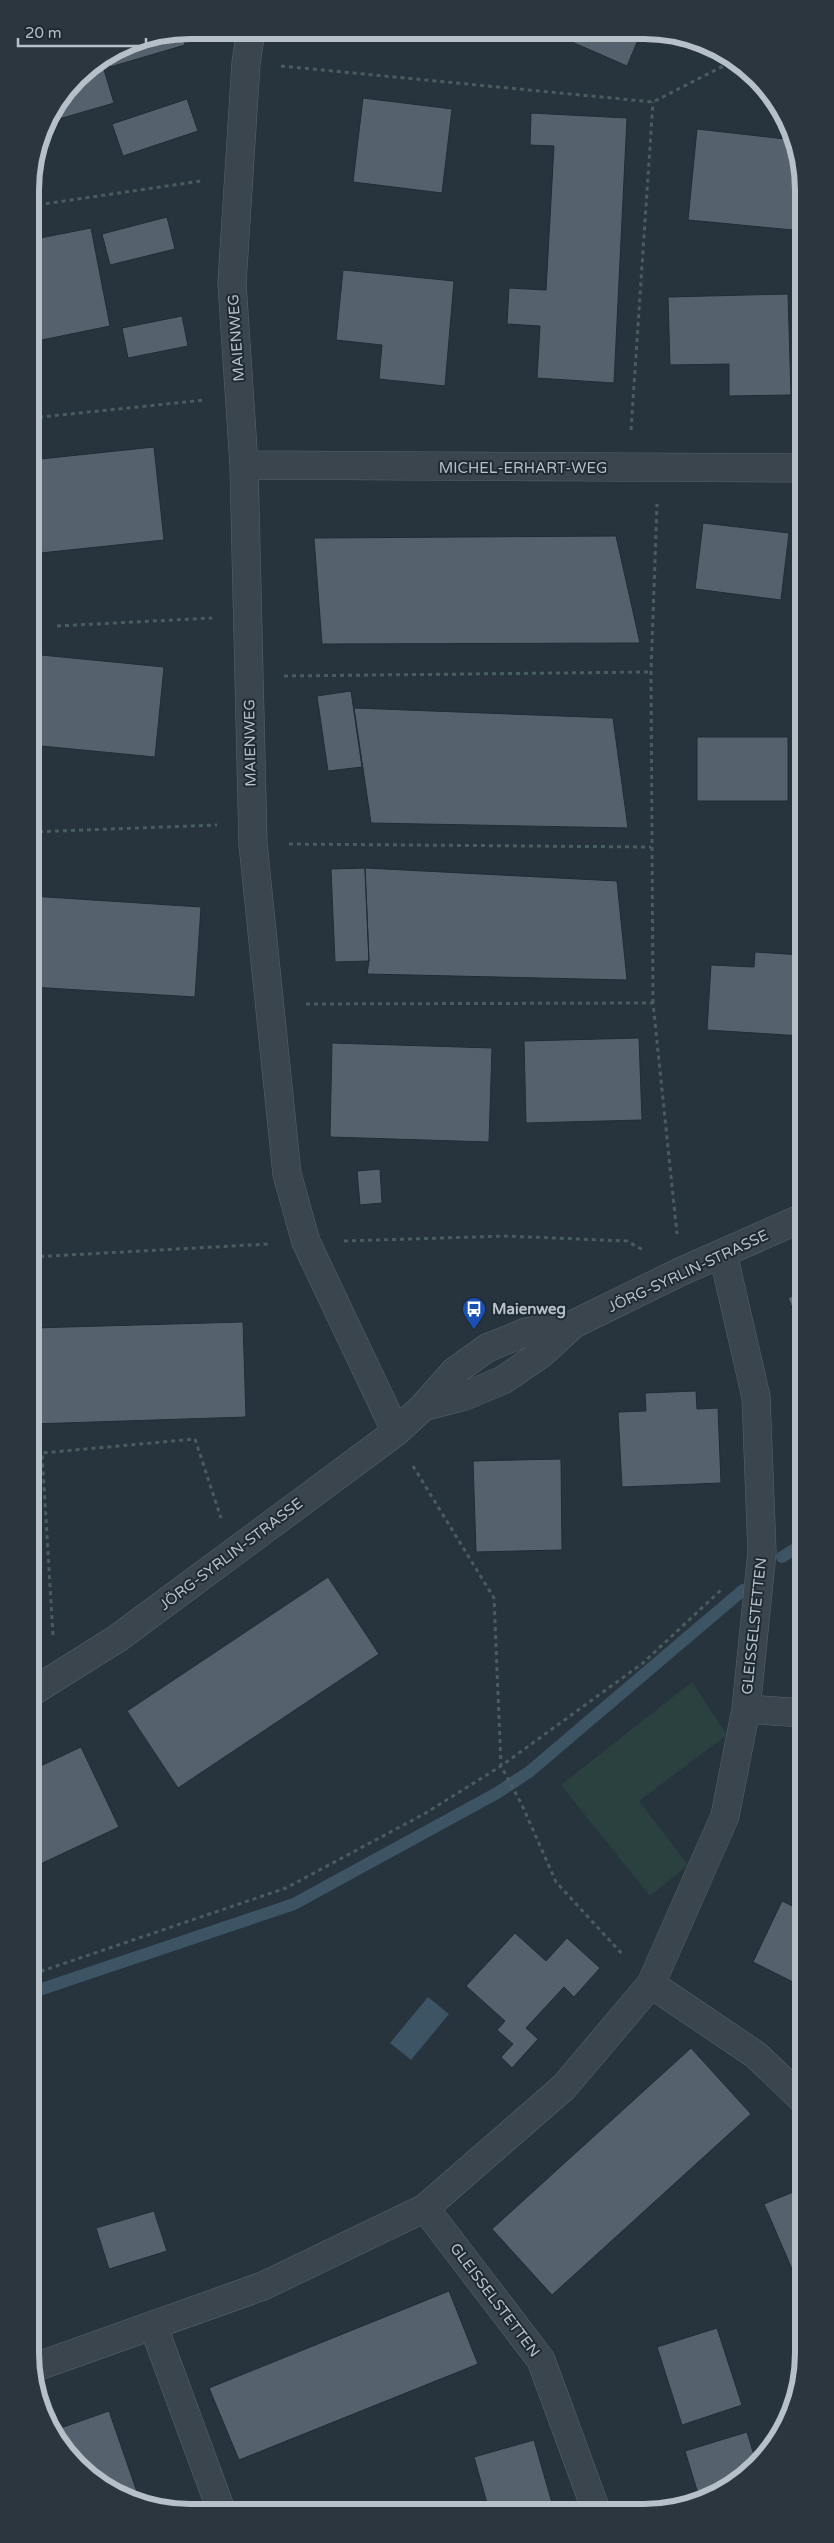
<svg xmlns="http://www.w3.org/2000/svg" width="834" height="2543" font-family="'Varela Round',sans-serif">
<rect width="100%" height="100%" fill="#27343e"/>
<path fill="#2a413f" d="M692 1682 727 1735 639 1801 688 1865 650 1896 561 1785Z"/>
<path fill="#3d5465" d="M428 1997 449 2014 411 2060 390 2043Z"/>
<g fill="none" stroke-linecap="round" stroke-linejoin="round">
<path stroke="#3d5465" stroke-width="12" d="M782 1557 803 1544
M33 1992 294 1904 497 1793 529 1772 743 1590"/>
</g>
<path fill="#55626d" stroke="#212c35" d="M181 32 185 45 110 67 107 56 129 42Z
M549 32 641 33 627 66Z
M101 60 114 103 45 123 84 70Z
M363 98 452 109 442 193 353 182Z
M187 99 198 131 123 156 112 124Z
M531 113 627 118 614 383 537 378 540 326 507 324 509 288 546 290 554 146 530 145Z
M697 129 794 140 800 157 793 230 688 220Z
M167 217 175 249 110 265 102 234Z
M91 228 110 326 32 342 30 240Z
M343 270 454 281 445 386 379 379 382 345 336 340Z
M788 294 791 395 729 396V364L670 365 668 297Z
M182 316 188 346 128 358 122 328Z
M154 447 164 540 31 554V460Z
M703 523 789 533 781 600 695 589Z
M616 536 640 643 322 644 314 538Z
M31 654 164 667 155 757 31 745Z
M351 691 362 767 328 771 317 696Z
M354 708 613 718 628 828 371 823Z
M697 737H788V801H697Z
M365 868 617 881 627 980 367 974 369 961Z
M365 868 369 961 335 962 331 869Z
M31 896 201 907 195 997 31 987Z
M755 952 802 955V1036L707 1030 711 965 754 967Z
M639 1038 642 1120 526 1123 524 1041Z
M332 1043 492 1048 489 1142 330 1137Z
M380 1169 382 1203 360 1205 357 1171Z
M802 1291V1330L788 1298Z
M243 1322 246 1417 32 1424V1328Z
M696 1391 697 1409 718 1408 721 1483 622 1487 618 1412 646 1411 645 1393Z
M561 1459 562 1550 476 1552 473 1461Z
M328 1577 379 1654 178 1788 127 1711Z
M81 1747 119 1827 32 1868V1770Z
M782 1901 803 1911V1987L753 1962Z
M515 1933 546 1961 567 1938 600 1968 574 1997 564 1987 526 2028 538 2039 512 2068 501 2057 513 2044 497 2030 505 2021 466 1986Z
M691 2048 751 2114 552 2295 492 2229Z
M803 2188 804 2289 801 2290 764 2204Z
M154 2211 167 2251 109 2269 96 2228Z
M449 2291 478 2364 239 2460 209 2388Z
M717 2328 742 2405 682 2425 657 2347Z
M109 2411 137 2492 122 2497 77 2466 52 2431Z
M747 2432 757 2465 724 2492 700 2500 685 2451Z
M534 2440 554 2510H489L474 2457Z"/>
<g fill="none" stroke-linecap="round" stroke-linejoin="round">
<g stroke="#58636c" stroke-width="29">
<path id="minor" d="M251 30 246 63 232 283 244 465 253 844 287 1174 306 1242 396 1432
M244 465 801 468
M423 1407 465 1396 503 1380 541 1354 574 1324 682 1271 802 1218
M32 1692 118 1638 396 1432 423 1407 455 1371 487 1348 526 1332 574 1324
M746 1709 803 1713
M651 1984 756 2055 803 2100
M425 2208 541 2360 596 2510
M153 2325 221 2510
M33 2368 263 2286 425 2208 564 2087 651 1984 725 1816 746 1709 762 1552 756 1397 723 1254"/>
</g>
<path stroke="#495d5c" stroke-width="3" stroke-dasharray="4 4" stroke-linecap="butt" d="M281 66 653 102 735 60
M30 206 201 181
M31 418 205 400
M631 430 653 102
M57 626 212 618
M284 676 651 672
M31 832 217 825
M289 844 651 847
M653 1003 651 672 657 504
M306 1004 653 1003 677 1234
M344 1241 504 1236 627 1241 643 1250
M32 1257 268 1244
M413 1466 494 1598 501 1766 522 1805 556 1882 623 1955
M53 1635 42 1453 195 1439 221 1518
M33 1974 286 1888 424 1814 501 1766 643 1663 721 1590"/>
<use href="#minor" stroke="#3a454e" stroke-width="28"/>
</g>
<defs>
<g id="bus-pin" transform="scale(1.25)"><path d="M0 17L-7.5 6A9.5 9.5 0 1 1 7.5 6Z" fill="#1a4fb4" stroke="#1f2a33"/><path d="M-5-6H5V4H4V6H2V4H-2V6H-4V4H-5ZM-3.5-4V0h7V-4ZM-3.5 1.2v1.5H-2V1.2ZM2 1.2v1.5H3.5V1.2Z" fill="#fff"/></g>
</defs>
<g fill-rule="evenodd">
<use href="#bus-pin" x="474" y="1309"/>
</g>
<g text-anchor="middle" stroke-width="4" stroke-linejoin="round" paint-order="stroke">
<g font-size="15" fill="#b7c0c9" stroke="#1f2a33">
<text transform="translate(236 338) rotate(-94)" y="5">MAIENWEG</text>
<text x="523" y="473">MICHEL-ERHART-WEG</text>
<text transform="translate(250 743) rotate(-91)" y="5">MAIENWEG</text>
<text transform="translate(688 1271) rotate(-25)" y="5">JÖRG-SYRLIN-STRASSE</text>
<text transform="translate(231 1554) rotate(-37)" y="5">JÖRG-SYRLIN-STRASSE</text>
<text transform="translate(754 1626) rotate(-84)" y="5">GLEISSELSTETTEN</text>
<text transform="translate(495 2300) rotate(53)" y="5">GLEISSELSTETTEN</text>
</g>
<g font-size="15" font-weight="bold" fill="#b7c0c9" stroke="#1f2a33" text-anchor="start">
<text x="492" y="1314">Maienweg</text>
</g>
</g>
<path d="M0 0H834V2543H0ZM190 39H644A151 151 0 0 1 795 190V2353A151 151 0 0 1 644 2504H190A151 151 0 0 1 39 2353V190A151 151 0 0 1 190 39Z" fill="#2b363f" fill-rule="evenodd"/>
<path fill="none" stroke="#b7c0c9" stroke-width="6" d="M190 39H644A151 151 0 0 1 795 190V2353A151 151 0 0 1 644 2504H190A151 151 0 0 1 39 2353V190A151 151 0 0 1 190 39Z"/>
<path d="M18 38v8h128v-8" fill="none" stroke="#b7c0c9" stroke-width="2.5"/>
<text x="25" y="38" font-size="15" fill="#b7c0c9" stroke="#1f2a33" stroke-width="4" paint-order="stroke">20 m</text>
</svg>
